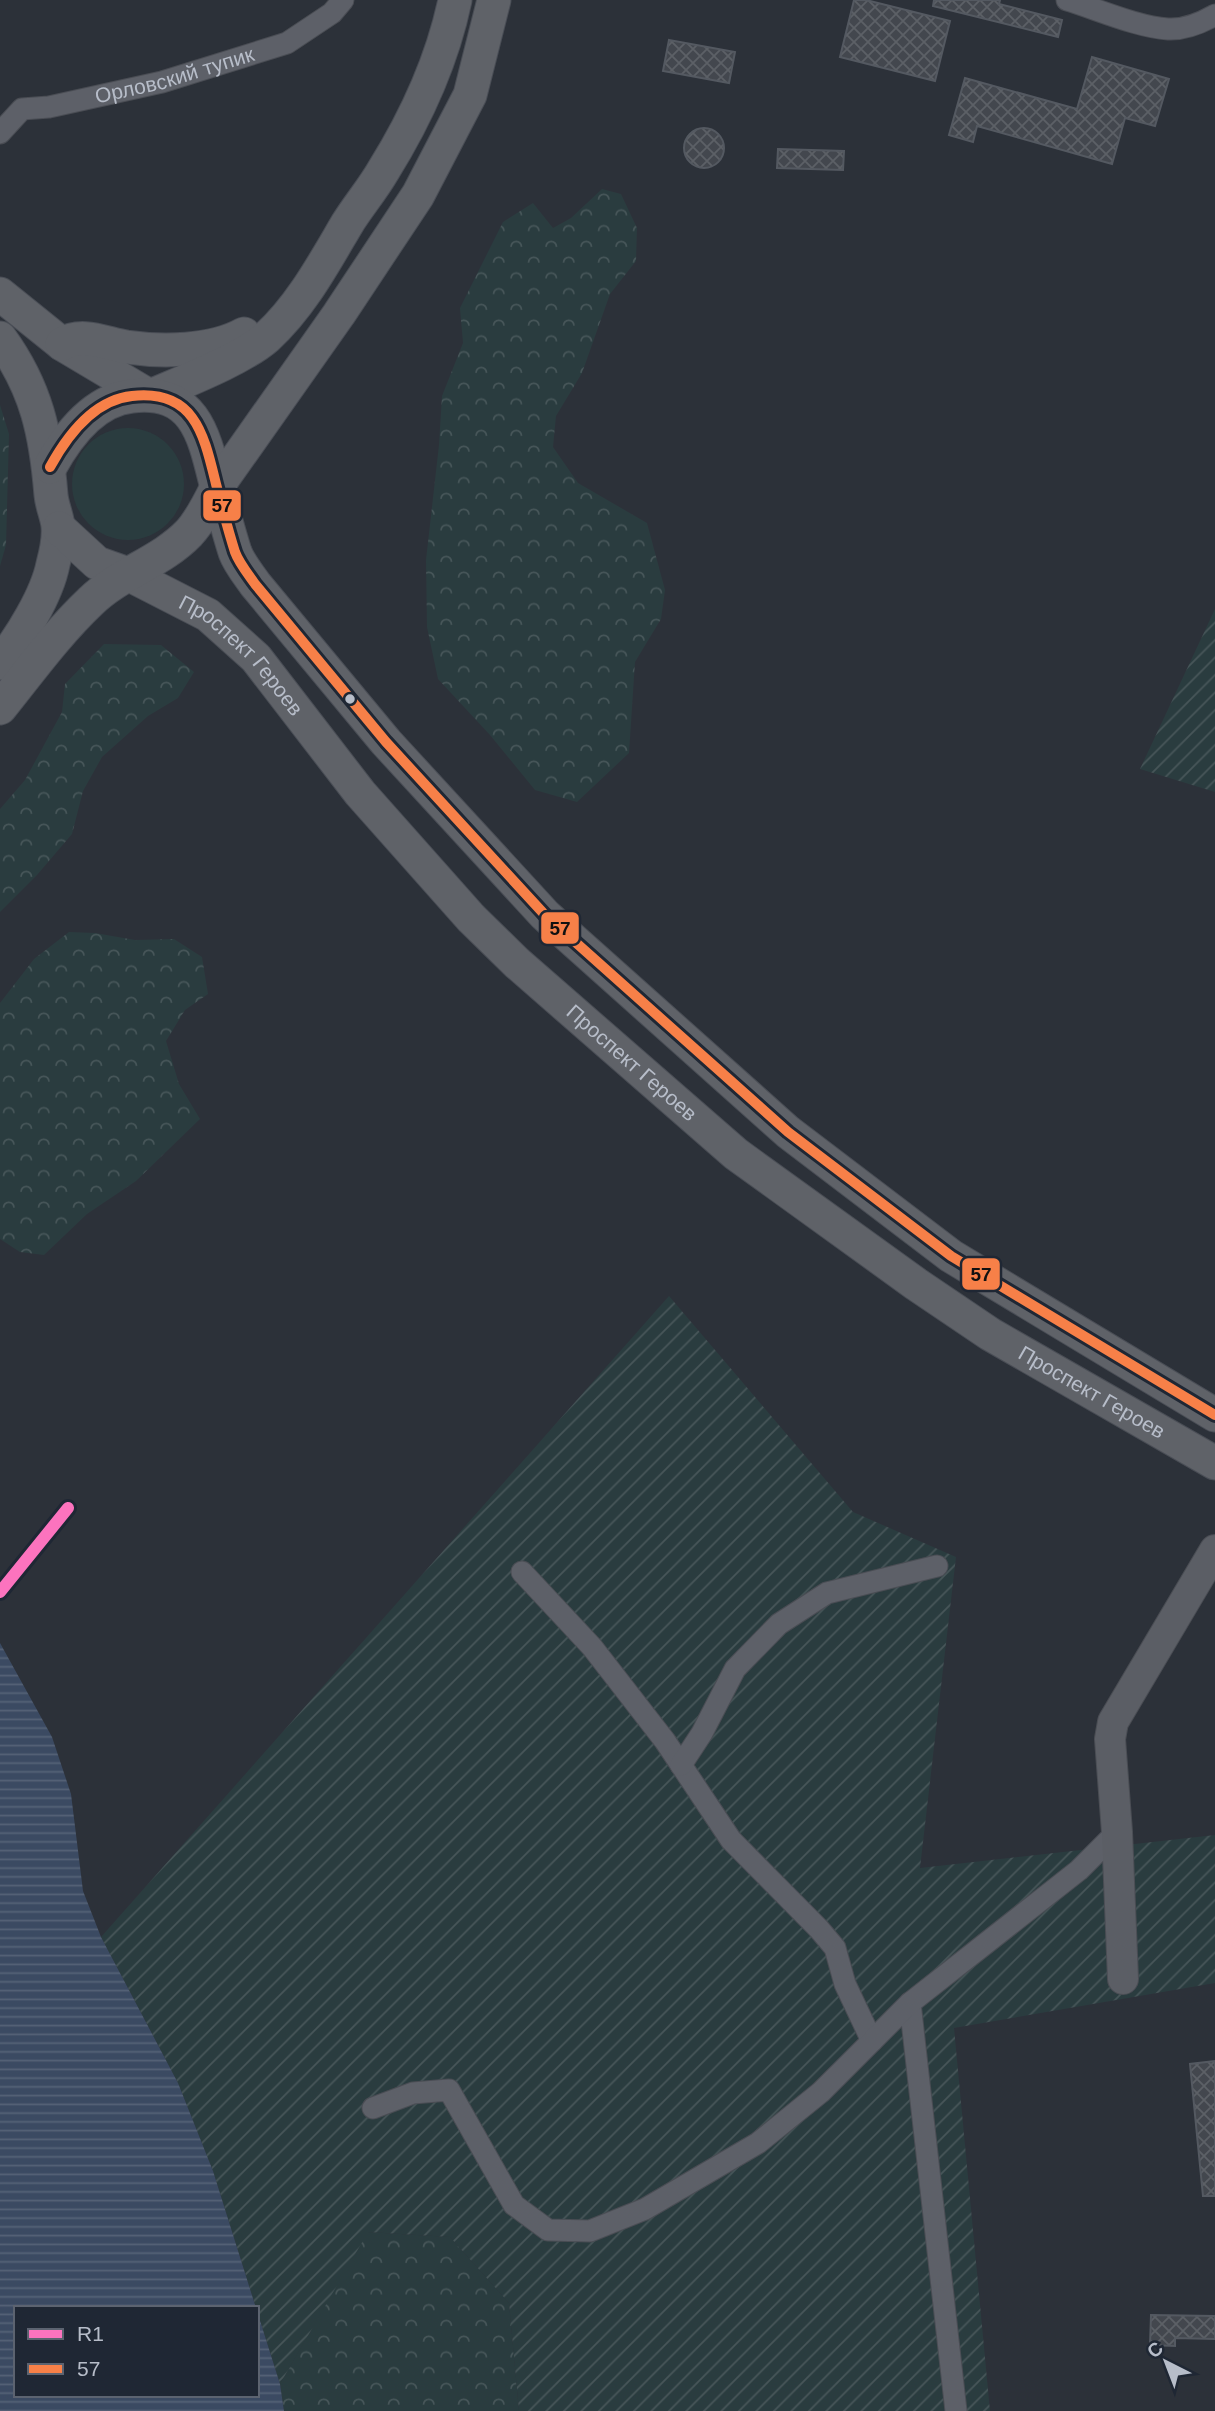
<svg xmlns="http://www.w3.org/2000/svg" width="1215" height="2411" font-family="Helvetica,sans-serif">
<defs>
<pattern id="forest-crowns" width="20" height="18" patternUnits="userSpaceOnUse" patternTransform="scale(1.75)"><rect width="20" height="18" fill="#2a3c3f"/><path d="M2 6a3 3 0 1 1 6 0M12 15a3 3 0 1 1 6 0" fill="none" stroke="#475659"/></pattern>
<pattern id="garden-furrows" width="10" height="10" patternUnits="userSpaceOnUse" patternTransform="scale(1.75)"><rect width="10" height="10" fill="#2a3c3f"/><path d="M-1 1l2-2M0 10L10 0M9 11l2-2" fill="none" stroke="#475659"/></pattern>
<pattern id="water-rules" width="6" height="5" patternUnits="userSpaceOnUse" patternTransform="scale(1.75)"><rect width="6" height="5" fill="#3b4a62"/><path d="M0 2.5h6" fill="none" stroke="#556277"/></pattern>
<pattern id="building-cross-hatch" width="8" height="8" patternUnits="userSpaceOnUse" patternTransform="scale(1.75)"><rect width="8" height="8" fill="#43474e"/><path d="M0 0l8 8M0 8l8-8" fill="none" stroke="#5c6066"/></pattern>
</defs>
<rect width="100%" height="100%" fill="#2c3139"/>
<path fill="#2a3c3f" d="M72 484a56 56 0 1 1 112 0a56 56 0 1 1-112 0Z"/>
<path fill="url(#forest-crowns)" d="M602 189 621 194 637 228 636 261 610 294 582 373 556 416 553 447 578 483 647 523 665 590 661 619 635 662 629 753 577 802 535 790 490 735 438 679 427 627 426 560 439 445 442 396 463 343 460 308 503 222 533 203 553 228 571 218Z
M0 405 9 434 6 545 0 566Z
M104 644 161 645 194 672 178 698 148 716 102 757 83 791 72 834 37 875 0 912V809L25 780 62 712 65 684Z
M69 932 95 933 135 940 174 939 202 957 208 994 185 1010 166 1041 179 1084 200 1119 136 1181 87 1214 44 1255 20 1252 0 1239V1003L34 959Z
M367 2232 450 2237 509 2303 519 2411H284L280 2384Z"/>
<path fill="url(#garden-furrows)" d="M1215 609V792L1140 769Z
M669 1296 853 1512 956 1557 920 1868 1215 1835V1983L954 2028 990 2411H519L509 2303 450 2237 368 2232 280 2384 213 2171 178 2083 101 1937Z"/>
<path fill="url(#water-rules)" d="M0 1643 52 1737 71 1794 83 1891 101 1937 178 2083 213 2171 256 2308H16V2395H257V2311L280 2384 284 2411H0Z"/>
<path fill="url(#building-cross-hatch)" stroke="#545961" stroke-width="2" d="M854 0H866L950 21 935 81 840 57Z
M934 0H1000L999 4 1062 20 1058 37 933 6Z
M669 40 735 52 729 83 663 71Z
M1092 57 1169 79 1155 126 1125 118 1112 164 977 126 973 142 949 135 965 78 1077 109Z
M684 148a20 20 0 1 1 40 0a20 20 0 1 1-40 0Z
M778 149 844 151 843 170 777 168Z
M1215 2061V2196H1203L1190 2064Z
M1151 2315 1215 2316V2339L1175 2338V2346L1150 2345Z"/>
<g fill="none" stroke-linecap="round" stroke-linejoin="round">
<g stroke="#4a4d54" stroke-width="23">
<g id="street">
<path d="M1067 0C1097 9 1137 27 1168 29 1185 30 1201 23 1215 15"/>
<path id="s1" d="M0 133 22 109 49 107 162 82 287 43 332 13 343 0"/>
<path d="M522 1572 592 1647 665 1741 731 1840 819 1929 835 1948 845 1984 872 2041"/>
<path d="M681 1765 702 1733 735 1669 779 1624 827 1593 937 1566"/>
<path d="M910 2003 956 2411"/>
<path d="M373 2108 413 2093 449 2090 514 2205 548 2230 590 2231 645 2209 758 2143 821 2092 910 2003 1079 1870 1117 1832"/>
</g>
</g>
<g stroke="#4a4d54" stroke-width="32">
<path id="secondary" d="M1123 1979 1117 1832 1110 1739 1113 1722 1215 1550"/>
</g>
<g stroke="#4a4e56" stroke-width="35">
<g id="primary">
<path d="M0 294 62 344 146 394"/>
<path d="M0 338C37 389 46 434 51 495 52 506 57 516 58 526 59 537 56 553 53 564 47 595 20 639 0 663"/>
<path d="M62 344C82 332 104 343 126 347 161 352 212 352 244 334"/>
<path d="M153 395C185 381 242 359 267 337 301 306 324 263 347 224 358 206 372 190 383 171 416 118 442 62 455 0"/>
<path d="M50 467C67 436 93 400 132 396 195 389 204 435 216 484 222 507 228 530 235 552 239 563 248 574 255 584L386 742 545 915 788 1132 951 1256 1215 1415"/>
<path id="s2" d="M59 528 97 563 128 574 208 615 256 658 360 793 471 918 517 963 736 1154 916 1284 990 1334 1215 1463"/>
<path d="M0 708C29 672 57 633 91 601 120 573 161 562 189 533 201 520 209 503 217 487L339 314 418 195 470 95 494 0"/>
</g>
</g>
<use href="#street" stroke="#5d6068" stroke-width="21"/>
<use href="#secondary" stroke="#5b5e65" stroke-width="30"/>
<use href="#primary" stroke="#5f6268" stroke-width="33"/>
<g stroke="#1f2734" stroke-width="16">
<path id="bus-1" d="M50 467C67 436 93 400 132 396 195 389 204 435 216 484 222 507 228 530 235 552 239 563 248 574 255 584L386 742 545 915 788 1132 951 1256 1215 1415"/>
</g>
<use href="#bus-1" stroke="#f78048" stroke-width="10"/>
<g stroke="#1f2734" stroke-width="18">
<path id="rail-1" d="M0 1592 68 1508"/>
</g>
<use href="#rail-1" stroke="#fc73be" stroke-width="12"/>
</g>
<circle fill="#b7bdc9" stroke="#1f2734" stroke-width="2.5" cx="350" cy="699" r="6"/>
<g text-anchor="middle" stroke-width="7" stroke-linejoin="round" paint-order="stroke">
<g font-size="21" fill="#b7bdc9" stroke="#1f2734">
<text dy="7" stroke="none"><textPath href="#s1" startOffset="189">Орловский тупик</textPath></text>
<text dy="7" stroke="none"><textPath href="#s2" startOffset="226">Проспект Героев</textPath></text>
<text dy="7" stroke="none"><textPath href="#s2" startOffset="793">Проспект Героев</textPath></text>
<text dy="7" stroke="none"><textPath href="#s2" startOffset="1360">Проспект Героев</textPath></text>
</g>
</g>
<g stroke="#1f2734" stroke-width="2.5">
<rect x="202" y="489" width="40" height="33" rx="7" fill="#f78048"/>
<rect x="540" y="911" width="40" height="34" rx="7" fill="#f78048"/>
<rect x="961" y="1257" width="40" height="34" rx="7" fill="#f78048"/>
</g>
<g font-size="19" text-anchor="middle" font-weight="bold" fill="#111">
<text x="222" y="512">57</text>
<text x="560" y="935">57</text>
<text x="981" y="1281">57</text>
</g>
<rect x="14" y="2306" width="245" height="91" fill="#1f2734" stroke="#5c6370" stroke-width="2"/>
<rect x="28" y="2329" width="35" height="10" fill="#fc73be" stroke="#5c6370" stroke-width="2"/>
<text x="77" y="2341" font-size="21" fill="#b7bdc9">R1</text>
<rect x="28" y="2364" width="35" height="10" fill="#f78048" stroke="#5c6370" stroke-width="2"/>
<text x="77" y="2376" font-size="21" fill="#b7bdc9">57</text>
<g transform="translate(1166 2362) rotate(318)" stroke="#1f2734" stroke-width="5" paint-order="stroke">
<path d="M0-5L12 26L0 18L-12 26Z" fill="#b7bdc9"/>
<text y="-10" font-size="19" font-weight="bold" text-anchor="middle" fill="#b7bdc9">С</text>
</g>
</svg>
